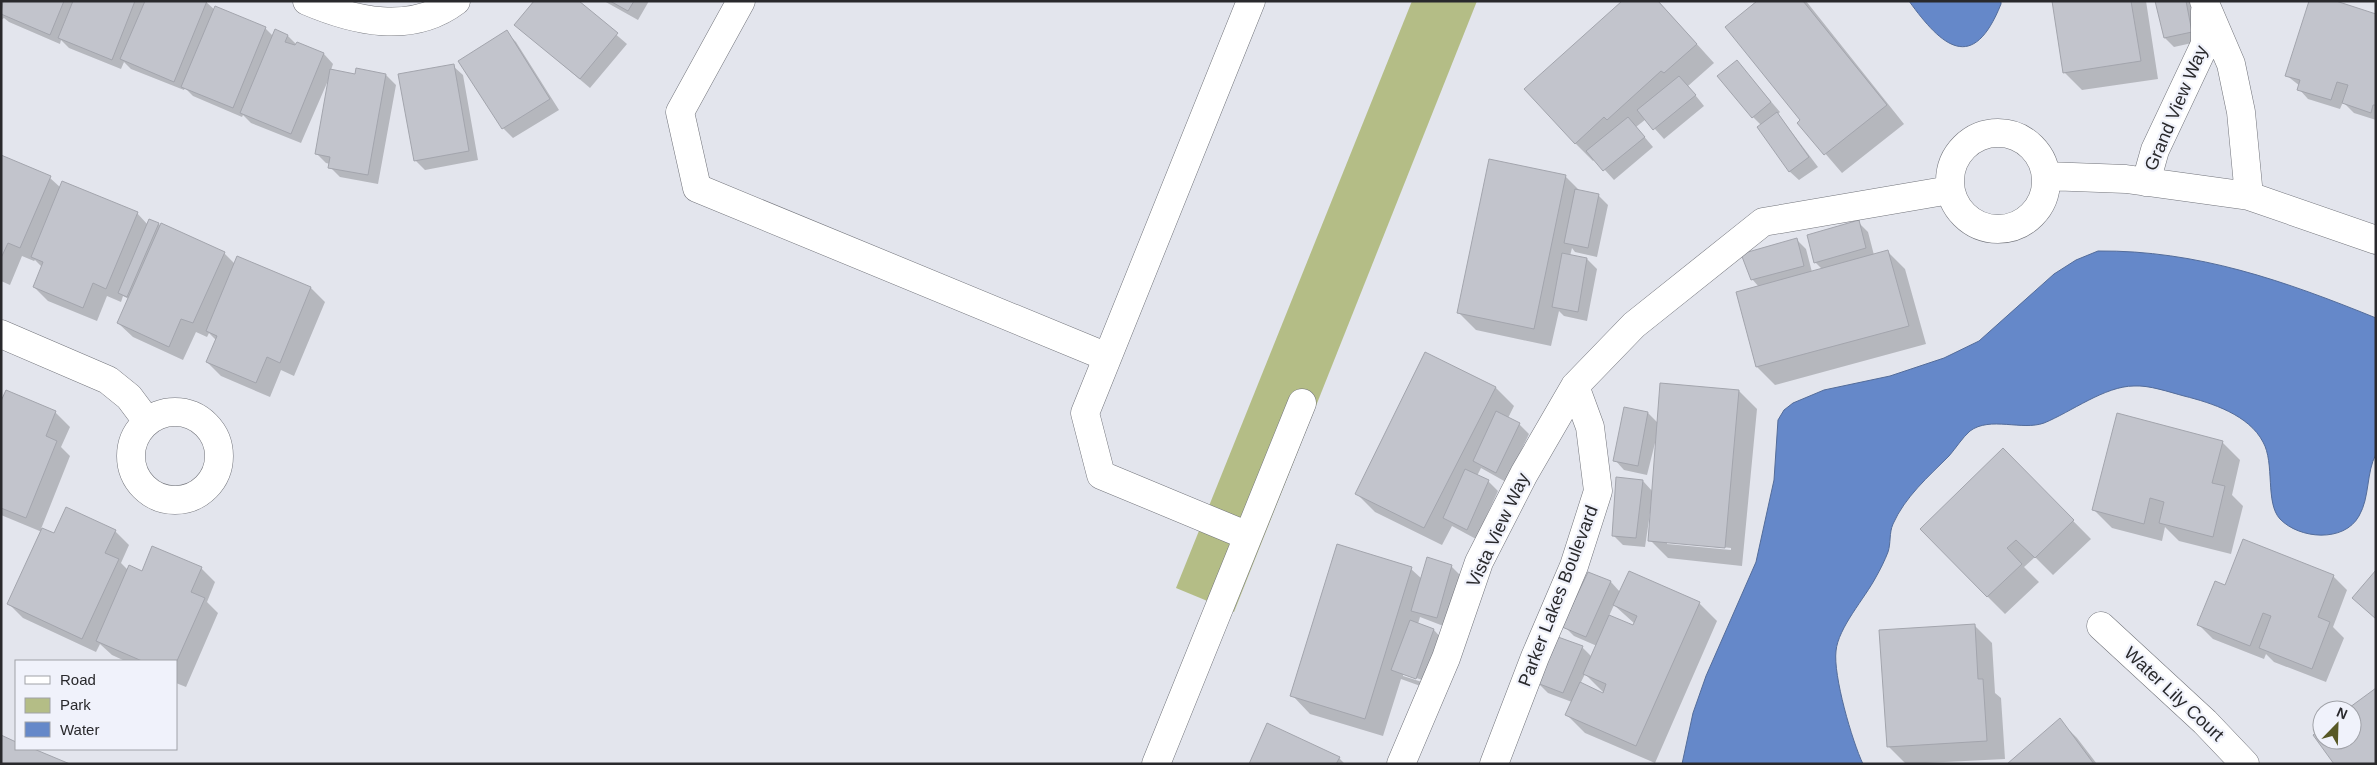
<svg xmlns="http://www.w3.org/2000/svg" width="2377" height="765" font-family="Helvetica,sans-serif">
<rect width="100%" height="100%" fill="#e3e5ed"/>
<path fill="#b4bd86" d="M1412 1H1477L1234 612 1176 588Z"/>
<path fill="#6588c9" stroke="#536c9a" d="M1909 1H2001V4C1973 74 1942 47 1909 1Z
M2098 251C2197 250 2285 281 2376 318V454C2366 473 2370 497 2359 516 2344 543 2299 539 2280 519 2265 503 2275 463 2263 442 2249 415 2212 403 2184 396 2169 392 2149 385 2134 386 2105 386 2071 412 2044 423 2022 431 1990 416 1970 431 1962 438 1956 448 1949 456 1928 477 1905 497 1893 524 1889 533 1891 543 1888 552 1885 560 1880 570 1876 577 1865 598 1838 628 1836 651 1833 675 1852 741 1863 764H1682L1693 713 1706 676 1756 562 1774 480 1778 420 1784 410 1793 403 1824 390 1890 376 1944 358 1979 341 2054 274 2076 260Z"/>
<path fill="#0003" fill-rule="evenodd" d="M1 1H205L215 10 265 28 273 36 275 31 288 36 297 45 324 54 333 64 331 70 356 75 357 70 386 75 396 85 378 184 340 177 330 167V164L326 163 316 153 330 76 301 143 251 123 243 115 242 117 193 96 185 88 184 90 131 69 124 62 121 69 69 48 61 40 60 44 9 22 4 18 1 20Z
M577 1 627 44 590 88 516 25Z
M604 1H649L638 20Z
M1658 1 1714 63 1688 86 1704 106 1664 139 1646 119 1636 127 1653 147 1614 180 1595 159 1593 161 1575 143Z
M1759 1H1806L1904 124 1842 173 1799 123 1802 121Z
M2053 1H2146L2158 79 2082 90 2064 72Z
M2157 1H2192L2201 41 2174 47 2165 38Z
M2376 15V120L2354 113 2343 102 2340 109 2308 99 2299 89 2300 86 2286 75Z
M506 32 516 42 559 110 513 138 503 128 460 61Z
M1737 62 1780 112 1778 114 1818 167 1799 180 1789 171 1761 125 1753 117Z
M453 66 463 75 478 160 425 170 415 160Z
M1 156 50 178 61 188 137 213 148 225 158 224 224 253 235 264 237 258 311 288 325 302 294 376 281 370 270 397 221 376 207 362 216 340 209 333 207 337 196 332 183 360 133 337 118 323 129 299 123 296 121 302 107 296 97 321 48 301 34 287 42 267 35 260 34 261 22 256 10 285 1 281Z
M1565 176 1581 192 1599 196 1608 205 1597 257 1575 252 1572 248 1570 256 1587 259 1597 269 1587 321 1564 316 1559 311 1551 346 1476 330 1458 312Z
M1858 222 1868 232 1874 255 1887 251 1905 269 1926 344 1775 385 1757 367 1759 287 1752 279 1796 239 1806 249 1812 272 1822 269 1815 262Z
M1426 353 1496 388 1514 406 1508 418 1519 424 1529 434 1506 482 1481 468 1477 476 1488 481 1498 491 1476 539 1452 526 1442 545 1375 512 1357 494Z
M1739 391 1757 409 1742 566 1668 558 1650 540 1652 513H1650L1645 547 1623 545 1613 535 1643 481 1653 492 1658 431 1647 475 1624 470 1615 460 1625 409 1648 413 1658 423ZM1667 541 1731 548V550L1667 544Z
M1 404 55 412 70 427 61 447 70 456 41 529 54 535 115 531 129 545 121 563 128 570 142 572 201 568 215 582 207 602 218 613 186 687 176 683V661H125L112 655 100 644 96 652 23 618 9 604 42 532 1 515Z
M2222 442 2240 460 2232 495 2243 506 2231 554 2179 541 2165 527 2162 541 2112 528 2094 510Z
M2003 450 2091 539 2053 575 2035 557 2024 567 2039 582 2005 614 1987 596Z
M1451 566 1461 576 1446 627 1420 617 1418 624 1434 630 1443 640 1426 688 1401 679 1383 736 1310 714 1292 695 1411 569 1422 579ZM1403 673 1422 680V682L1403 676Z
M1589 574 1611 582 1620 592 1699 603 1717 621 1655 763 1585 733 1567 715 1572 702 1548 693 1538 683 1582 647 1592 657 1597 646 1574 636 1564 626ZM1614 605 1635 624 1634 627 1609 616ZM1585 674 1606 695 1580 684Z
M2333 576 2347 590 2333 627 2344 638 2326 682 2274 662 2266 654 2264 659 2213 639 2199 625 2226 586Z
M1974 625 1992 643 1995 693 2001 698 2005 759 1906 764 1888 746Z
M2059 720 2077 738 2097 764H2009Z
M1339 758 1345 764H1250Z"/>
<path fill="#c2c4cc" stroke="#a3a5ad" d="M3 1H64L50 35 1 14Z
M73 1H135L112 60 58 38Z
M145 1H207L174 82 120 59Z
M534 1H579L618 33 580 79 514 25Z
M610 1H634L628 11Z
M1622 1H1658L1697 44 1664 73 1661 71 1607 120 1604 117 1575 144 1524 89Z
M1757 1H1803L1887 105 1824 155 1797 123 1800 120 1725 27Z
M2052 1H2131L2141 61 2063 73Z
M2155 1H2186L2192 32 2164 38Z
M2309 1H2336L2376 14V105H2373L2371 113 2342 103 2348 85 2337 82 2331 100 2297 90 2300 80 2285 76Z
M215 6 266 27 233 108 181 87Z
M275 29 288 35 285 42 295 45 297 42 324 53 291 134 240 113Z
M507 30 550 99 502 129 458 61Z
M1737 60 1771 102 1752 118 1717 76Z
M454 64 469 151 414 161 398 74Z
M356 68 386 74 368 175 328 168 330 157 315 154 330 69 355 74Z
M1679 76 1696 95 1653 130 1637 110Z
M1777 112 1809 157 1789 172 1757 127Z
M1628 117 1645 137 1603 171 1586 151Z
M1 155 51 176 20 248 8 243 1 258Z
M1489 159 1566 175 1534 329 1457 313Z
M62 181 138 212 106 289 93 283 83 308 33 287 43 262 31 257Z
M1575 189 1599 194 1588 248 1564 243Z
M149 219 159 223 127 297 118 293Z
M1859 220 1866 248 1814 263 1807 235Z
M161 223 225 252 193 323 181 319 169 347 117 323Z
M1797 238 1804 266 1751 280 1741 254Z
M1888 250 1909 326 1756 367 1736 292Z
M1562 253 1587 258 1578 312 1552 307Z
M237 256 311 287 280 363 267 357 256 383 206 362 217 336 206 331Z
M1425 352 1496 387 1424 528 1355 494Z
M1660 383 1739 390 1725 548 1648 541Z
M6 390 56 411 46 436 57 441 26 518 1 508V401Z
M1624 407 1648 412 1638 466 1613 461Z
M1496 411 1520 423 1496 473 1473 461Z
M2117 413 2223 441 2212 483 2225 486 2213 537 2159 523 2164 502 2150 498 2144 524 2092 510Z
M2003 448 2074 520 2035 558 2016 540 2007 548 2022 564 1987 597 1920 529Z
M1465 469 1489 480 1467 530 1443 518Z
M1616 477 1643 480 1636 538 1612 536Z
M66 507 116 530 105 553 119 559 82 639 7 604 42 528 54 533Z
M2243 539 2334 575 2318 617 2330 622 2312 669 2259 648 2271 616 2263 613 2250 646 2197 625 2215 581 2225 585Z
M1337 544 1412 567 1365 719 1290 696Z
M152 546 202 567 191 592 205 598 176 663V661H142L96 641 129 565 142 571Z
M1427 557 1452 565 1437 618 1411 611Z
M2376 570V619L2352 598Z
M1629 571 1700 602 1636 746 1565 715 1580 682 1603 693 1606 684 1583 674 1609 615 1633 625 1637 616 1613 605Z
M1588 572 1611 581 1586 637 1562 627Z
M1410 620 1434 629 1416 679 1391 670Z
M1975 624 1978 679H1983L1987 741 1887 747 1879 630Z
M1558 637 1583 646 1563 693 1537 683Z
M2376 688V764H2334L2313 735 2322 728V740H2352V710H2346Z
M2060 718 2094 764H2007Z
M1267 723 1340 757 1336 764H1249Z
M1 735 16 742V749H34L70 764H1Z"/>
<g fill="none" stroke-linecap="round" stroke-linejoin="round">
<g stroke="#72747b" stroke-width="29">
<path id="minor" d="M307 1C354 21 411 35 456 1
M741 1 680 112 697 188 1107 357
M2204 1 2231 64 2241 112 2249 196
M1950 181a48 48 0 1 1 96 0a48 48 0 1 1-96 0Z
M2046 176 2126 179 2249 196 2376 240
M2146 182 2155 150 2205 44V11
M1 334 108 380 129 397 147 421
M131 456a44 44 0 1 1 88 0a44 44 0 1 1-88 0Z
M1248 536 1101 475 1085 413 1251 1
M2101 626 2205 722 2245 764
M1156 764 1302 403
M1401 764 1446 658 1479 562 1524 474 1575 386 1634 325 1763 222 1950 190
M1494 764 1535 657 1574 566 1598 491 1590 427 1575 386"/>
</g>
<use href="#minor" stroke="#fff" stroke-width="28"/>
</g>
<g text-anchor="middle" stroke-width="4.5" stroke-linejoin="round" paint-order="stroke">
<g font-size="18" fill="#29292c" stroke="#f0f2fb">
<text transform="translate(2176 108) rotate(-67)" y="6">Grand View Way</text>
<text transform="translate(1498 530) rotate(-65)" y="6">Vista View Way</text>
<text transform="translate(1558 596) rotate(-69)" y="6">Parker Lakes Boulevard</text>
<text transform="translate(2174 694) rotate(43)" y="6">Water Lily Court</text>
</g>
</g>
<rect width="2377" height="765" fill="none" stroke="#29292c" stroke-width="5"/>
<rect x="15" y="660" width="162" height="90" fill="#f0f2fb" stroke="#a0a2a8"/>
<rect x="25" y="676" width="25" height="8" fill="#ffffff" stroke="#a0a2a8"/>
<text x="60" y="685" font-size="15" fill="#29292c">Road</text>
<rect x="25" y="698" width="25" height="15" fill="#b4bd86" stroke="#a0a2a8"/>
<text x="60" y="710" font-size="15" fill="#29292c">Park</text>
<rect x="25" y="722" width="25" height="15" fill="#6588c9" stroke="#a0a2a8"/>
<text x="60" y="735" font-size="15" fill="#29292c">Water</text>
<g transform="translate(2337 725) rotate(23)"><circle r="24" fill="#f0f2fb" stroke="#a0a2a8"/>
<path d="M0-4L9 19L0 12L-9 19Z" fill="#585926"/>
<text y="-8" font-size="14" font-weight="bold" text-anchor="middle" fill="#29292c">N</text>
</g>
</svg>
